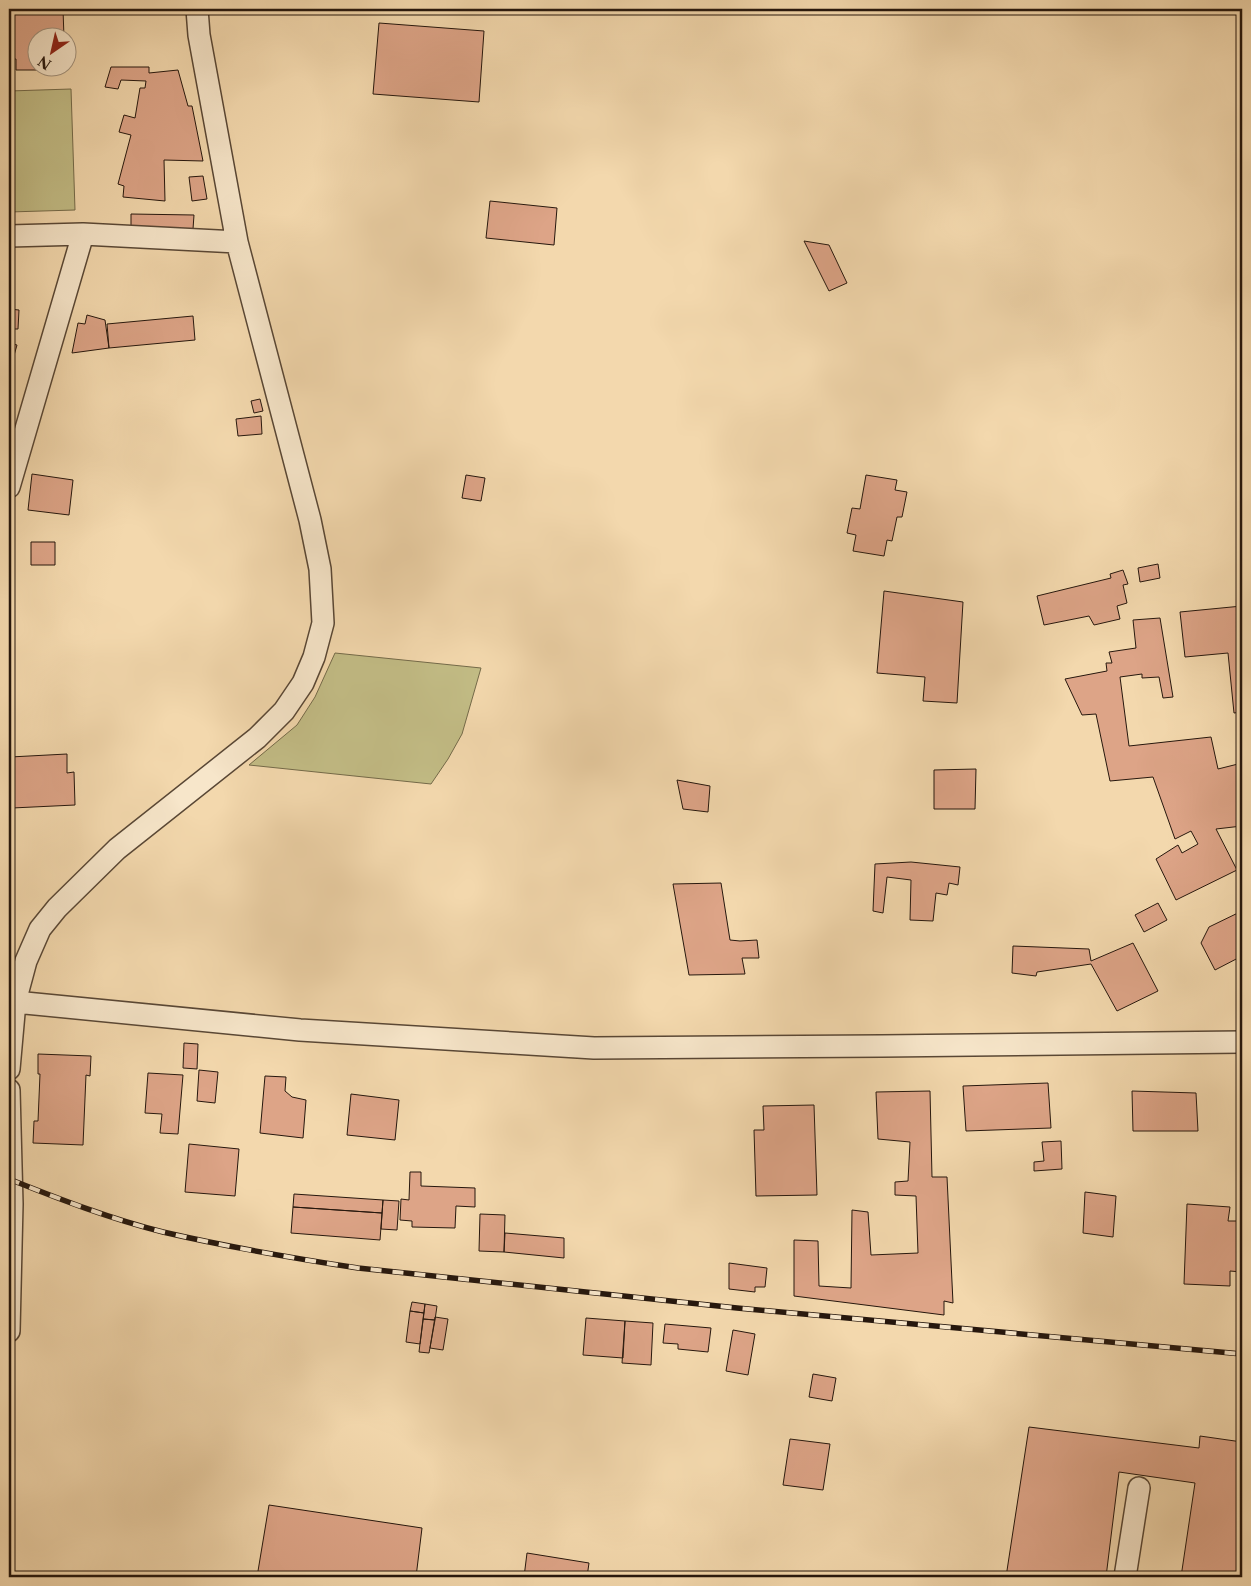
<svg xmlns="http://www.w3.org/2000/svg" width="1251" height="1586" font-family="'Libre Caslon Text',serif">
<rect width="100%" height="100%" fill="#f3d8ad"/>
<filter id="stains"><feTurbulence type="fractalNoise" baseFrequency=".004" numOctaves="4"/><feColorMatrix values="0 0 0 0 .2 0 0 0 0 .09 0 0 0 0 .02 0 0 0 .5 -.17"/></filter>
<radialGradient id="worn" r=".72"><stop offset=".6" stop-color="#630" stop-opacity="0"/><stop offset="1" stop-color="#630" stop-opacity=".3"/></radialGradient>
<path fill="#c2bc85" stroke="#746a49" d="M71 89 75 210 9 212V91Z
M335 653 481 668 462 734 448 759 431 784 249 765 297 725 315 697Z"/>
<path fill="#dda487" stroke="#26170d" d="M9 9H63L64 38H38V68H65V70H16V59H9Z
M379 23 484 31 479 102 373 94Z
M111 67H149V73L178 70 188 106H192L203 161 164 160 165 201 123 197 124 186 118 184 131 135 119 132 124 115 135 118 140 88H145L146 81 121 80 118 89 105 87Z
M203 176 207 199 192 201 189 177Z
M490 201 557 208 554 245 486 238Z
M131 214 194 215 193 229 131 228Z
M804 241 829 245 847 283 829 291Z
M9 309 19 310 18 329H9Z
M87 315 105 320 109 348 72 353 78 323 85 324Z
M193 316 195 340 109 348 107 324Z
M9 343 17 345 13 359 9 358Z
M260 399 263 411 254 413 251 401Z
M261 416 262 434 238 436 236 419Z
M32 474 73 480 69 515 28 510Z
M466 475 485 478 481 501 462 498Z
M866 475 897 480 895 490 907 492 902 517H897L892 541 887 540 884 556 853 551 856 535 847 533 852 508 860 509Z
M31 542H55V565H31Z
M1158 564 1160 578 1140 582 1138 568Z
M1123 570 1128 584 1123 585 1127 603 1117 606 1120 619 1094 625 1089 616 1044 625 1037 596 1111 578 1110 574Z
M884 591 963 602 957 703 923 701 925 677 877 673Z
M1242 606V712L1234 713 1228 653 1185 657 1180 612Z
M1160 618 1173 697 1163 698 1159 677 1142 678V674L1120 677 1129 746 1211 737 1218 769 1242 763V814L1238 815 1242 821V826L1216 829 1237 870 1176 900 1156 859 1178 845 1182 853 1198 844 1191 831 1175 839 1153 777 1110 781 1096 714 1082 715 1065 679 1107 671 1106 663H1112L1109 652 1136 648 1133 620Z
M67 754V773L74 772 75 805 12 808 10 757Z
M976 769 975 809H934V770Z
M677 780 710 786 708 812 683 809Z
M911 862 960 867 958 885 949 883 947 895 936 893 933 921 910 920 911 880 887 877 883 913 873 911 875 864Z
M721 883 730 940 740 941 757 940 759 958H742L745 974 689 975 673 884Z
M1158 903 1167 920 1144 932 1135 915Z
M1242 911V956L1215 970 1201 943 1209 927Z
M1133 943 1158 991 1117 1011 1091 964 1037 972 1036 976 1012 973 1013 946 1089 949 1091 961Z
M184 1043 198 1044 197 1069 183 1068Z
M38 1054 91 1056 90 1076 86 1075 83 1145 33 1143 34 1121H38L40 1074H38Z
M199 1070 218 1072 215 1103 197 1101Z
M148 1073 183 1075 178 1134 160 1133 162 1114 145 1113Z
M265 1076 286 1077 285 1091 292 1097 306 1100 303 1138 260 1133Z
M1048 1083 1051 1128 966 1131 963 1086Z
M930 1091 932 1177H947L953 1303 944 1301V1315L794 1296V1240L818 1241 819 1286 851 1288 852 1210 868 1212 871 1255 918 1253 916 1196 895 1195V1182L908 1181 910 1142 878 1139 876 1092Z
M1132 1091 1196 1093 1198 1131H1133Z
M351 1094 399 1100 395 1140 347 1135Z
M814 1105 817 1195 756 1196 754 1130H764L763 1106Z
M1061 1141 1062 1169 1034 1171V1162L1044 1161 1042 1142Z
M189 1144 239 1149 235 1196 185 1192Z
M410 1172H421V1186L475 1188V1207L456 1206 455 1228 412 1227V1221L400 1220 401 1199 409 1200Z
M1085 1192 1116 1196 1113 1237 1083 1233Z
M294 1194 383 1200 382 1213 293 1207Z
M383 1200 399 1201 397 1230 381 1229Z
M1187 1204 1230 1207 1228 1221H1242V1272L1230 1271V1286L1184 1284Z
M293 1207 382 1213 380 1240 291 1233Z
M480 1214 505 1215 504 1252 479 1251Z
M505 1233 564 1238V1258L504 1252Z
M729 1263 767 1268 765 1287H755V1292L729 1289Z
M412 1302 425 1304 424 1313 410 1311Z
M425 1304 437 1306 435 1320 423 1319Z
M410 1311 424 1313 420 1344 406 1342Z
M435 1317 448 1319 443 1350 430 1348Z
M586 1318 625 1321 623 1358 583 1355Z
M423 1319 435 1320 429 1353 419 1352Z
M625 1321 653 1323 651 1365 622 1363Z
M665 1324 711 1328 708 1352 678 1349V1344L663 1343Z
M733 1330 755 1334 748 1375 726 1371Z
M813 1374 836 1378 832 1401 809 1397Z
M1029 1427 1199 1448 1200 1436 1242 1442V1577H1181L1195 1483 1119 1472 1106 1577H1006Z
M790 1439 830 1444 823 1490 783 1485Z
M269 1505 422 1528 416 1577H257Z
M527 1553 589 1563 587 1577H524Z"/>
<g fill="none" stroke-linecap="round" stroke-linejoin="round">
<g stroke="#594735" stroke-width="24">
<path id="minor" d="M9 236 83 234 237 242
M9 487 83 234
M15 1002 300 1030 594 1048 882 1046 1242 1042
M9 1069 15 1002 26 961 40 929 57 908 117 849 257 738 284 711 303 683 314 657 323 623 320 569 310 520 237 242 199 35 197 9
M9 1090 12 1204 9 1331
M1125 1577 1139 1488"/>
</g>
<use href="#minor" stroke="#f7e6ca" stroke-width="21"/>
<g stroke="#26170d" stroke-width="5.5">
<path id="rail" d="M9 1179C59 1199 111 1219 163 1232 228 1247 292 1258 358 1268L737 1308 1242 1354"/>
</g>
<use href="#rail" stroke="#f7e6ca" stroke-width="4" stroke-dasharray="11" stroke-linecap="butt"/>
</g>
<rect width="1251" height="1586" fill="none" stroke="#f3d8ad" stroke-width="30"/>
<rect x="10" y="10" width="1231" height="1566" fill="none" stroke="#26170d" stroke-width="2.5"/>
<rect x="15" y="15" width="1221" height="1556" fill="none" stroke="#26170d"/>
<g transform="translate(52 52) rotate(214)"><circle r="24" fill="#f7e6ca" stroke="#a3937e"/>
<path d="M0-4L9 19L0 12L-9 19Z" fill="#8f2418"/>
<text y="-8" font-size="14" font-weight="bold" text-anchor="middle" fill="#26170d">N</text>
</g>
<rect width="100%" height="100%" filter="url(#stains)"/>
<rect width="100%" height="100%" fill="url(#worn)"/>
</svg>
